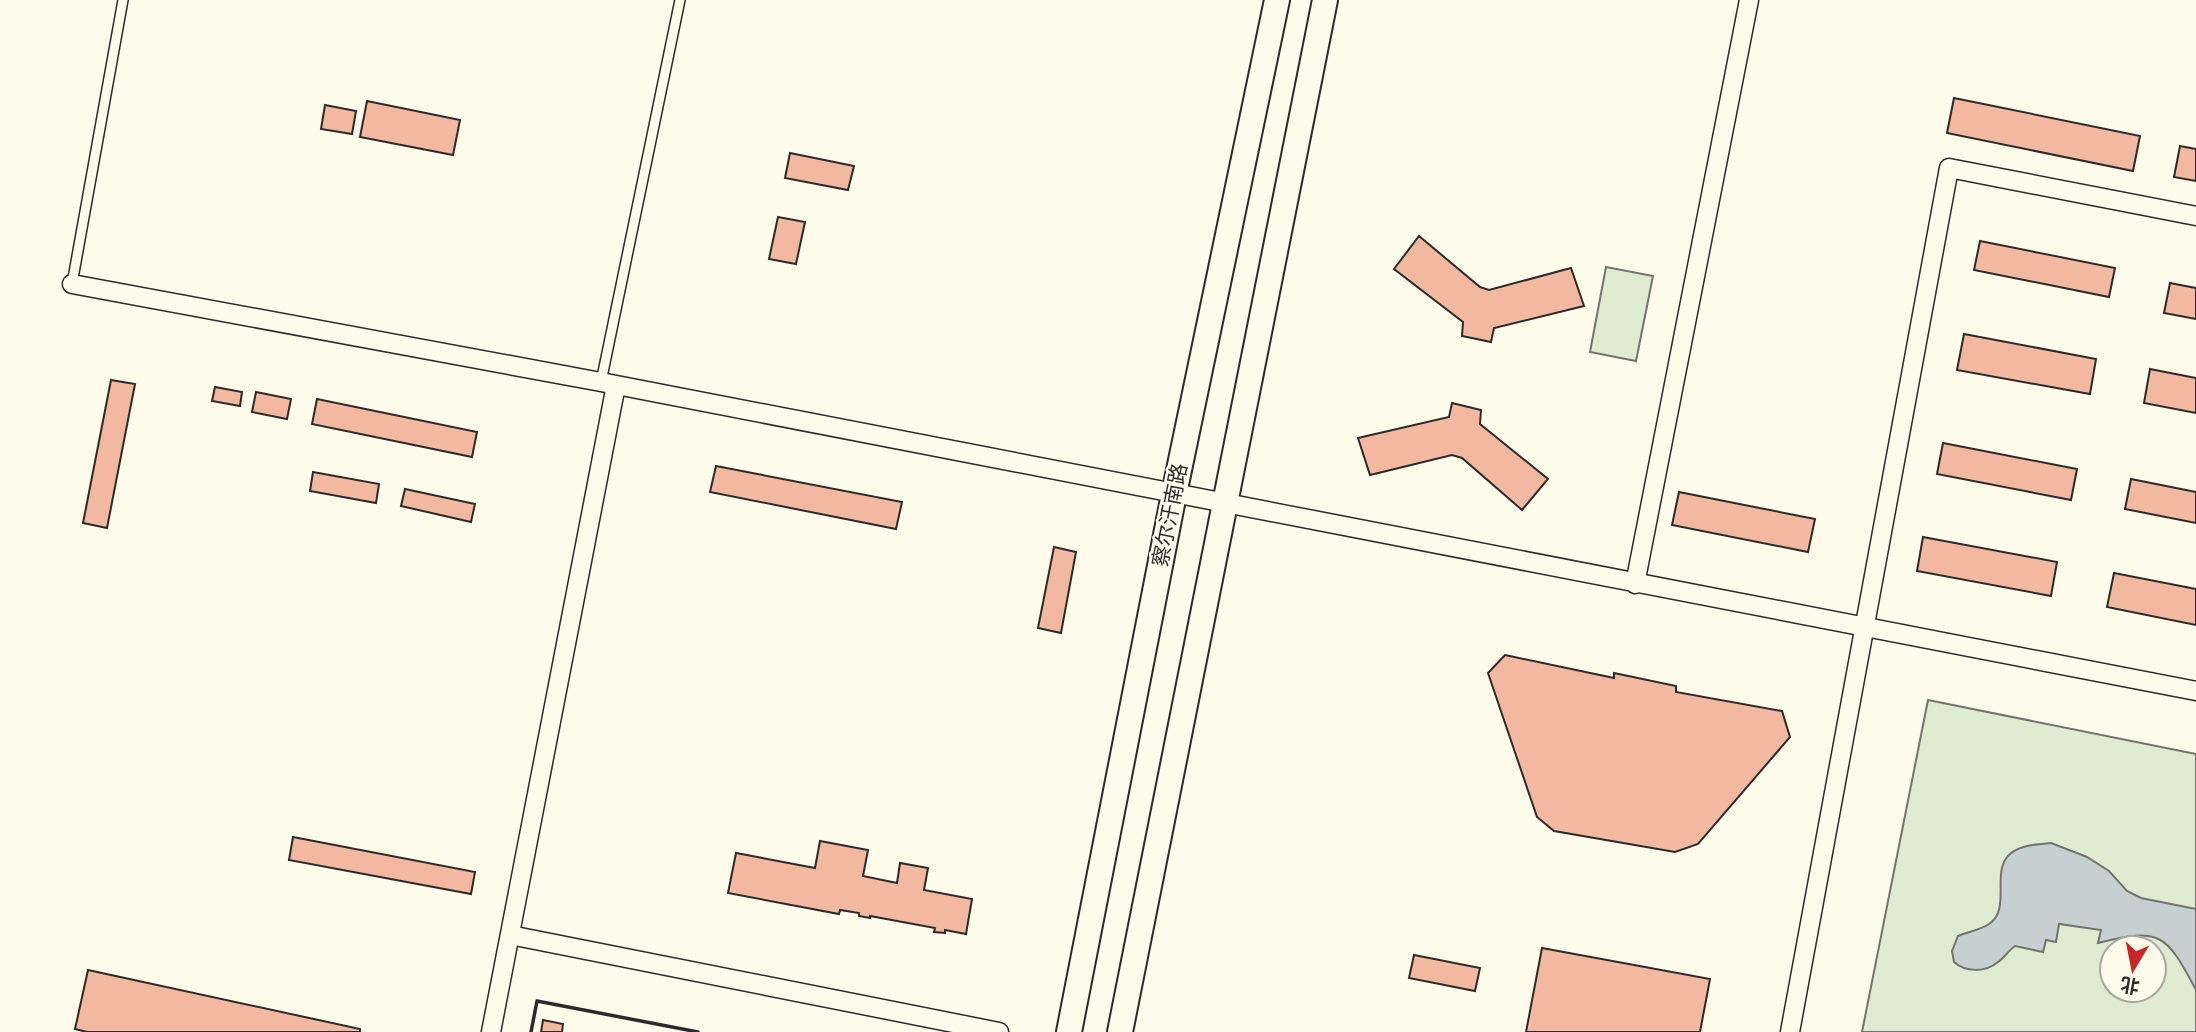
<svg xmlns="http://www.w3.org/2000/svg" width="2196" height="1032" font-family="'Space Grotesk','Noto Sans SC',sans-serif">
<rect width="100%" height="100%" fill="#fdfbea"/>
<path fill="#deebd1" stroke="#74746e" stroke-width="2" fill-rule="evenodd" d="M1606 267 1653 276 1636 361 1590 352Z
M1928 700 2196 754V1032H1862ZM2112 948H2154V990H2112Z"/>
<path fill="#c7d0d0" stroke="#74746e" stroke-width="2" d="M2051 843 2087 857 2109 871 2127 891 2141 898 2196 909V990C2166 934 2161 927 2098 943L2101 930 2059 924 2056 942 2046 940 2043 952 2015 946C2008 951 2004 958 1998 962 1985 973 1965 972 1954 962L1952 951 1958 936C1968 932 1980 930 1989 924 2012 909 1990 871 2010 854 2020 845 2039 844 2051 843Z"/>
<path fill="#f2b8a0" stroke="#2b2b2b" stroke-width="2" d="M1954 98 2140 136 2133 171 1947 133Z
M367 101 460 120 453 155 360 137Z
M325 105 356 111 352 134 321 129Z
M2180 146 2196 149V181L2174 177Z
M790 153 854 166 848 190 785 178Z
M778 217 805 222 796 264 769 259Z
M1419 236 1480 287 1489 290 1571 268 1584 306 1494 328 1491 342 1462 336 1463 322 1394 269Z
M1980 241 2115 268 2109 297 1974 270Z
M2170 283 2196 288V319L2164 313Z
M1964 334 2096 359 2090 394 1957 370Z
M2150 369 2196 378V413L2144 403Z
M111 380 135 384 107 528 83 523Z
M215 387 242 392 240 406 212 401Z
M256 392 291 399 287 419 252 412Z
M317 399 477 432 472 457 312 424Z
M1452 403 1481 410 1480 424 1548 479 1522 510 1462 458 1452 455 1370 475 1358 438 1449 417Z
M1943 443 2077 469 2071 500 1937 474Z
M716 466 902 502 896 529 710 492Z
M313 472 379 484 376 503 310 491Z
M2131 479 2196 492V523L2125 509Z
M405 489 475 504 471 522 401 506Z
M1679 492 1815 519 1808 552 1672 525Z
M1923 537 2057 562 2051 596 1917 571Z
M1054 547 1076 552 1061 633 1038 628Z
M2114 573 2196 589V625L2107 607Z
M1505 655 1614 678V673L1676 686V692L1782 711 1790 737 1698 844 1675 852 1554 831 1537 817 1488 673Z
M293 837 475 872 471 894 289 860Z
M820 841 868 850 863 876 897 883 900 863 928 868 924 890 972 899 966 934 945 930V933L934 932 935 928 870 916V918L859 916V913L840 910 839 914 728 893 736 853 815 868Z
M1542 948 1710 979 1700 1032H1526Z
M1414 955 1480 968 1475 991 1409 978Z
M88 970 360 1029V1032H87L75 1029Z
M543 1020 563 1024 562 1032H541Z"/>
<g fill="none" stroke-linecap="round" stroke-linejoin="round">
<g stroke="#2b2b2b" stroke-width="12">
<path id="service" d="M72 284 123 0
M601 382 680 0"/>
</g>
<g stroke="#2b2b2b" stroke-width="21">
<path id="minor" d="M72 284 601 382 2196 691
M1635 584 1749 0
M510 935 999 1032
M491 1032 616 385
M1790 1032 1949 168 2196 216"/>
</g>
<g stroke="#2b2b2b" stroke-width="28">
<path id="secondary" d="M1069 1032 1174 494 1277 0
M1120 1032 1325 0"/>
</g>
<use href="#service" stroke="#fdfbea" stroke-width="9"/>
<use href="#minor" stroke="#fdfbea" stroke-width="18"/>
<use href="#secondary" stroke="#fdfbea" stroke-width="24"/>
<path stroke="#2b2b2b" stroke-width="3.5" d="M531 1032 537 1001 698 1032"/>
</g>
<g text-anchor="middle" stroke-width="5" stroke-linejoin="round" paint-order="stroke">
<g font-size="21" fill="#2b2b2b" stroke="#fdfbea">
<text transform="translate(1170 515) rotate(-79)" y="7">察尔汗南路</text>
</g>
</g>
<g transform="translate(2133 969) rotate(190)"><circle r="33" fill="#fdfbea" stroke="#a9a89e" stroke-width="2"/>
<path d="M0-5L12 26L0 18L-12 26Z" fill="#c62828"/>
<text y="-10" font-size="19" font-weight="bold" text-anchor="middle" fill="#2b2b2b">北</text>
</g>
</svg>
